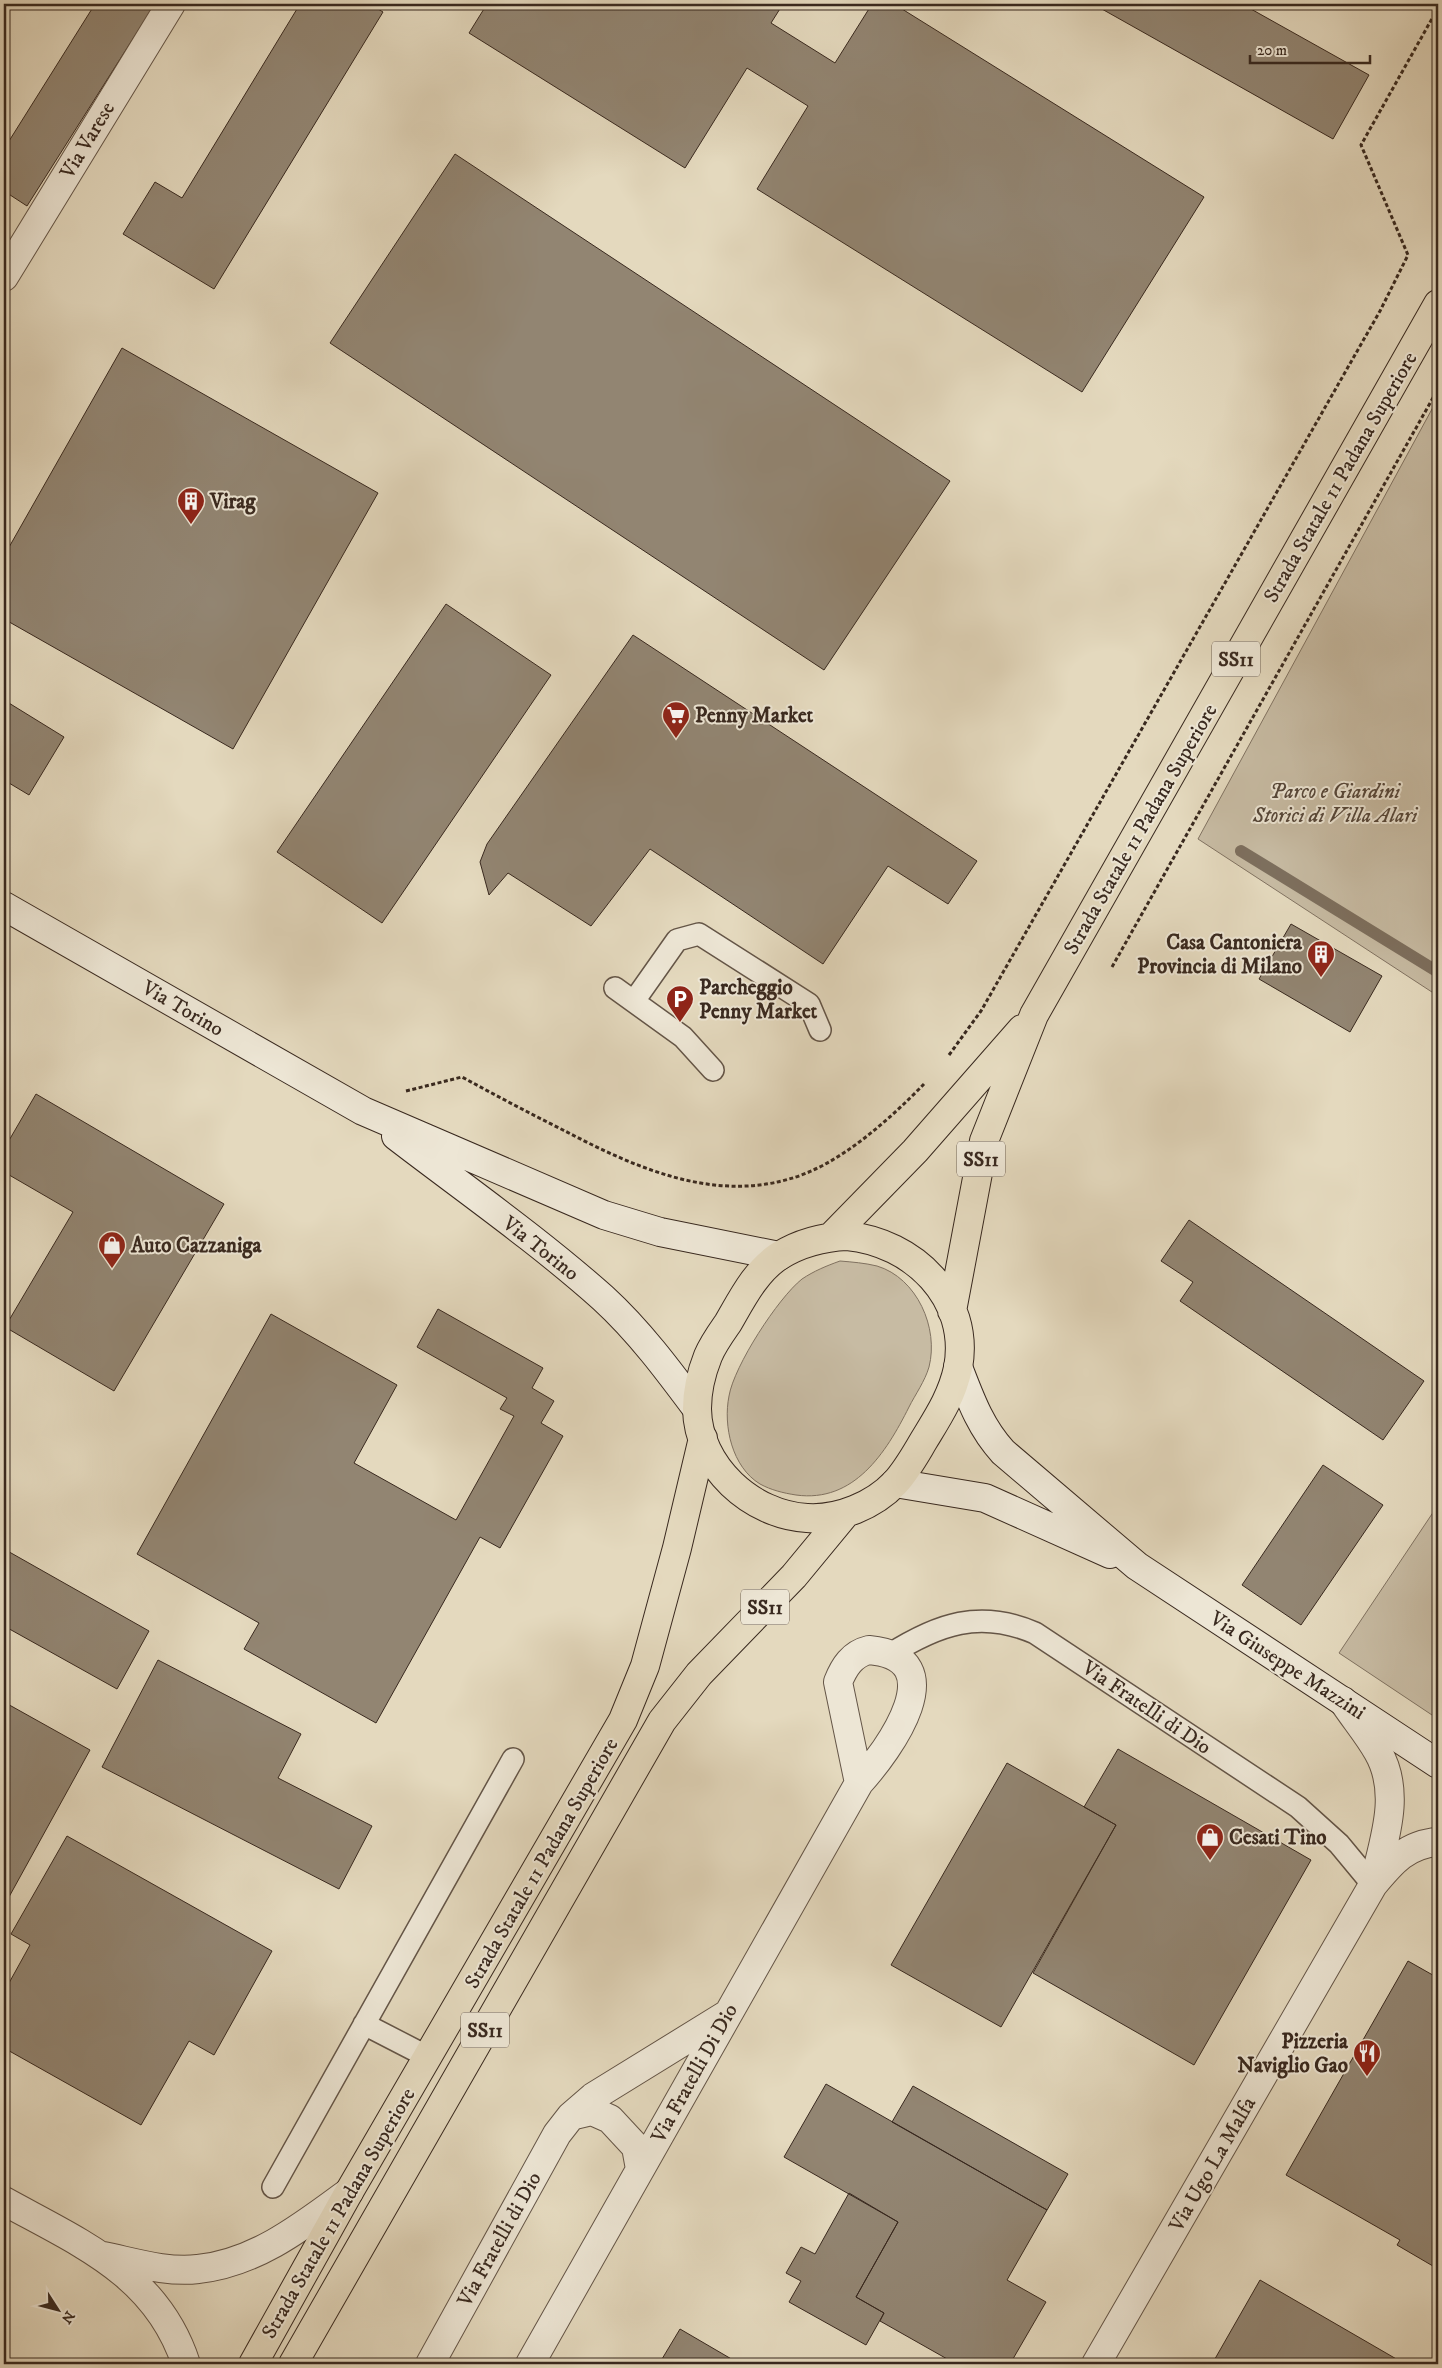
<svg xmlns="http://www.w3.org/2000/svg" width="1442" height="2368" font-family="'IM FELL DW Pica',serif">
<rect width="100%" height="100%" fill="#e4d9be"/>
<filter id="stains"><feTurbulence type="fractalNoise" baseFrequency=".004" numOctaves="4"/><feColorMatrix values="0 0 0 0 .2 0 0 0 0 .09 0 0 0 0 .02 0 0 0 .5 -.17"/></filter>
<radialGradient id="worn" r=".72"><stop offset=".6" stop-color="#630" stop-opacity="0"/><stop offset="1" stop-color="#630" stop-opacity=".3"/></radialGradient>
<path fill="#c7bba3" stroke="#807261" d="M1438 398V996L1198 839Z
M840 1261C852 1262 865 1263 877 1266 917 1278 939 1328 929 1367 925 1381 915 1395 909 1407 886 1453 854 1503 796 1495 783 1493 771 1490 760 1484 732 1467 723 1426 729 1396 734 1366 778 1298 802 1279 814 1271 826 1266 840 1261Z
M1438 1505V1719L1339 1653Z"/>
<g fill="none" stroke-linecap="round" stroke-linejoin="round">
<path stroke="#7d6f5e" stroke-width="12" d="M1241 851 1438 972"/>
</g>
<path fill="#928572" stroke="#39291f" d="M95 4H155L27 206 4 191V149Z
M300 4H370L383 12 214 289 123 234 155 182 182 198Z
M487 4H783L771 23 835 63 872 4H894L1204 197 1082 392 757 189 808 106 747 68 685 168 469 33Z
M1093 4H1242L1369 75 1333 139Z
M455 154 950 481 824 670 330 343Z
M122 348 378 493 233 749 4 619V556Z
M446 604 551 675 382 923 277 852Z
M633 635 977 861 948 904 888 866 823 964 650 849 591 926 508 873 489 895 480 862 487 844Z
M4 700 64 737 29 795 4 780Z
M1291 924 1382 976 1350 1032 1259 979Z
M36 1094 224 1204 114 1391 5 1327 73 1212 4 1172V1149Z
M1189 1220 1424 1381 1383 1440 1180 1301 1193 1282 1161 1261Z
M438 1309 543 1368 532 1388 554 1401 541 1423 563 1436 500 1548 480 1537 376 1723 244 1649 259 1623 137 1554 271 1314 397 1385 354 1463 456 1520 514 1416 500 1409 507 1398 417 1347Z
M1323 1465 1383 1505 1301 1625 1242 1585Z
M4 1549 149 1631 117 1689 4 1626Z
M158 1660 301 1734 278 1778 372 1826 339 1889 102 1767Z
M4 1702 90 1750 4 1906Z
M1118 1749 1311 1860 1194 2065 1033 1973 1116 1825 1084 1807Z
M1007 1763 1116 1825 1001 2027 891 1965Z
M67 1836 272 1951 214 2055 189 2041 141 2125 4 2048V1992L30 1945 11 1934Z
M1408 1961 1438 1978V2269L1397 2245 1400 2240 1286 2175Z
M826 2084 1047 2210 1007 2280 1046 2302 1010 2364H956L880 2321 884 2313 856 2297 898 2222 784 2157Z
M913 2086 1068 2174 1047 2210 892 2122Z
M849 2193 898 2222 856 2297 884 2313 866 2345 789 2302 801 2281 786 2273 801 2247 815 2254Z
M1260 2280 1405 2364H1212Z
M680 2329 740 2364H659Z"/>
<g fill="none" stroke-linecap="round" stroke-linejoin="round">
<g stroke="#645547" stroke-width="24">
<path id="lane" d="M615 988 683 1037 713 1070
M634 1001 677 940 699 934 809 1004 820 1030
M889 1655C938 1624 980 1609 1035 1633L1298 1807 1339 1844 1373 1885
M364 2024 428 2057
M273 2187 513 1759"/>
</g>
<g stroke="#645547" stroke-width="30">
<path id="street" d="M4 277 171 4
M869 1650C956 1658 889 1750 859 1783L838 1682C844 1667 852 1654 869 1650Z
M1343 1701C1354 1718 1368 1734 1378 1752 1401 1792 1385 1837 1375 1879
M571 2116 592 2111 610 2119 636 2147 640 2169
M4 2201C80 2243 157 2274 186 2364
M103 2256C133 2262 167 2273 198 2269 256 2263 303 2226 349 2192
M430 2364 557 2134 571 2116 593 2097 726 2015
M530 2364 859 1783
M1096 2364 1373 1885C1392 1862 1407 1844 1438 1842"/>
</g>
<g stroke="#39291f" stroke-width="30">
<path id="secondary" d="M4 906 363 1111 604 1215 660 1232 779 1256
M396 1136C465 1189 538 1240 603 1298 639 1331 668 1370 697 1409
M958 1367C970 1398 980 1427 1003 1452L1137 1566 1438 1764
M895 1483 985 1498 1110 1554"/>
</g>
<g stroke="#39291f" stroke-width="30">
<path id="primary" d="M847 1236C913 1242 971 1298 958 1368 952 1396 938 1417 924 1440 915 1455 907 1470 895 1483 874 1505 839 1520 807 1518 752 1515 698 1467 697 1409 697 1392 702 1371 708 1356 713 1344 721 1333 728 1323 742 1299 755 1272 779 1256 800 1243 823 1237 847 1236Z
M831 1237 915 1151 1022 1029
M952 1311 984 1141 1034 1015 1438 304
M253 2364 349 2192 623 1720 645 1666 677 1548 703 1438
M293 2364 662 1721 699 1674 794 1576 846 1513"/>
</g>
<path stroke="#39291f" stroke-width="3" stroke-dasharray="4 2.5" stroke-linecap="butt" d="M1112 967 1438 389
M949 1055 981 1011 1380 311 1408 255 1361 145 1438 8
M406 1091 462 1077C495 1095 529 1113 563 1130 632 1166 710 1202 789 1179 838 1166 889 1120 924 1084"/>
<use href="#lane" stroke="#ede6d5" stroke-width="21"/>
<use href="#street" stroke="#ede6d5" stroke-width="28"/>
<use href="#secondary" stroke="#ede6d5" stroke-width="28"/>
<use href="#primary" stroke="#e4d9be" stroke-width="28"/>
</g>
<defs>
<g id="building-pin" transform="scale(1.4375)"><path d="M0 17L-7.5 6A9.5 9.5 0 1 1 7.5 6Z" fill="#8f2418" stroke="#ede6d5"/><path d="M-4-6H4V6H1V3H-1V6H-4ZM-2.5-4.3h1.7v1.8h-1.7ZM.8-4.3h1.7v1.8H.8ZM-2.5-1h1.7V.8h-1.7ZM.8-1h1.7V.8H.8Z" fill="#fff"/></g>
<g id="supermarket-pin" transform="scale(1.4375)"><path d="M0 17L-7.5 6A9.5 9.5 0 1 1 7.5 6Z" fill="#8f2418" stroke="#ede6d5"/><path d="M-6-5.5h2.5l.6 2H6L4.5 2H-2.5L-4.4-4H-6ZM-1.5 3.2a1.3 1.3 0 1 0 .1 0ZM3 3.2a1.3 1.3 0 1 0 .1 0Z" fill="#fff"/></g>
<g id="parking-pin" transform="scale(1.4375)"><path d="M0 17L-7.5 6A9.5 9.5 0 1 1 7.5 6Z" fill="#8f2418" stroke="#ede6d5"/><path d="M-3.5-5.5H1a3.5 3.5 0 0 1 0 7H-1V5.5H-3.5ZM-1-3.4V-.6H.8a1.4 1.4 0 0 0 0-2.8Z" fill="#fff"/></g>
<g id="shop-pin" transform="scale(1.4375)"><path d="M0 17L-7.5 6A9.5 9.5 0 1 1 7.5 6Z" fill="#8f2418" stroke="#ede6d5"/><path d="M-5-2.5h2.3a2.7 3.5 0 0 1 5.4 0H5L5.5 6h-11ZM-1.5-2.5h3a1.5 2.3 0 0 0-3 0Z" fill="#fff"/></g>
<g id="restaurant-pin" transform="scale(1.4375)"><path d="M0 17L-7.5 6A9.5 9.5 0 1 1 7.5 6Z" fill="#8f2418" stroke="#ede6d5"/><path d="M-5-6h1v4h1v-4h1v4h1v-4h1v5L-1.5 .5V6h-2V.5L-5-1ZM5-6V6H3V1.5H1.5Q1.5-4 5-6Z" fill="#fff"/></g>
</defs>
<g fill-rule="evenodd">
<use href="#building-pin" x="191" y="501"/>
<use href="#supermarket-pin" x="676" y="715"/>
<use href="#building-pin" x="1321" y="954"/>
<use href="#parking-pin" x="680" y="999"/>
<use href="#shop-pin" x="112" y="1245"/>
<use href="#shop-pin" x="1210" y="1837"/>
<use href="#restaurant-pin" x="1367" y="2053"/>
</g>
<g text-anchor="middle" stroke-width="4" stroke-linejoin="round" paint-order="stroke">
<g fill="#ede6d5" stroke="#6f6256" stroke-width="1">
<rect x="1212" y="641.5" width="48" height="35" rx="4"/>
<rect x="957" y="1141.5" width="48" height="35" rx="4"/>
<rect x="741" y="1589.5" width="48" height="35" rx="4"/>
<rect x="461" y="2012.5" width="48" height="35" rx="4"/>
</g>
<g font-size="20" font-weight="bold" fill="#39291f">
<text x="1236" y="666">SS11</text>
<text x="981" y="1166">SS11</text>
<text x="765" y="1614">SS11</text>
<text x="485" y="2037">SS11</text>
</g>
<g font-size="21" fill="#39291f" stroke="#ede6d5">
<text transform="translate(87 140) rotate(-59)" y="7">Via Varese</text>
<text transform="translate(1340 477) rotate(-60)" y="7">Strada Statale 11 Padana Superiore</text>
<text transform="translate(1140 829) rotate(-60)" y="7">Strada Statale 11 Padana Superiore</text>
<text transform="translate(183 1008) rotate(30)" y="7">Via Torino</text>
<text transform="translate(541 1248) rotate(38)" y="7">Via Torino</text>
<text transform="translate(1288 1665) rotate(33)" y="7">Via Giuseppe Mazzini</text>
<text transform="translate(1147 1707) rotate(34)" y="7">Via Fratelli di Dio</text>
<text transform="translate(541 1863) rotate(-60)" y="7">Strada Statale 11 Padana Superiore</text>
<text transform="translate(694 2073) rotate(-61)" y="7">Via Fratelli Di Dio</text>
<text transform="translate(1212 2164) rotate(-60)" y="7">Via Ugo La Malfa</text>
<text transform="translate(338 2213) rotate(-60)" y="7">Strada Statale 11 Padana Superiore</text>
<text transform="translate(499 2239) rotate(-61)" y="7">Via Fratelli di Dio</text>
</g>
<g font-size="21" font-weight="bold" fill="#39291f" stroke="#ede6d5" text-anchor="start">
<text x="210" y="508">Virag</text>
<text x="695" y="722">Penny Market</text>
<text x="1302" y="949" text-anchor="end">Casa Cantoniera<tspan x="1302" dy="24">Provincia di Milano</tspan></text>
<text x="699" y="994">Parcheggio<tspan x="699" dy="24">Penny Market</tspan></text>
<text x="131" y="1252">Auto Cazzaniga</text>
<text x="1229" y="1844">Cesati Tino</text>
<text x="1348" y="2048" text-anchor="end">Pizzeria<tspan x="1348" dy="24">Naviglio Gao</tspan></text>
</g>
<g font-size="21" font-style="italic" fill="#554639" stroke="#ede6d5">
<text x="1335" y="798">Parco e Giardini<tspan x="1335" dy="24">Storici di Villa Alari</tspan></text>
</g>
</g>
<rect width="1442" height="2368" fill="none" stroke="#e4d9be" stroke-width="20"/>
<rect x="5" y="5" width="1432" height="2358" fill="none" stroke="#39291f" stroke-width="2.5"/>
<rect x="10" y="10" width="1422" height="2348" fill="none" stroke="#39291f"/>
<g transform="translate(58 2310) rotate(126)" stroke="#ede6d5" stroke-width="4" paint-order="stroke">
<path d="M0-4L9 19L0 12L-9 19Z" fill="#39291f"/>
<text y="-8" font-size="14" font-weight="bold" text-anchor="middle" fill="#39291f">N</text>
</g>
<path d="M1250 55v8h120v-8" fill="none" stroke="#39291f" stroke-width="2.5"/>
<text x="1257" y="55" font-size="15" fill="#39291f" stroke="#ede6d5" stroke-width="4" paint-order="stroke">20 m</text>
<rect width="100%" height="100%" filter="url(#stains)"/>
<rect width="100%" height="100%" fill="url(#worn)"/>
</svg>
